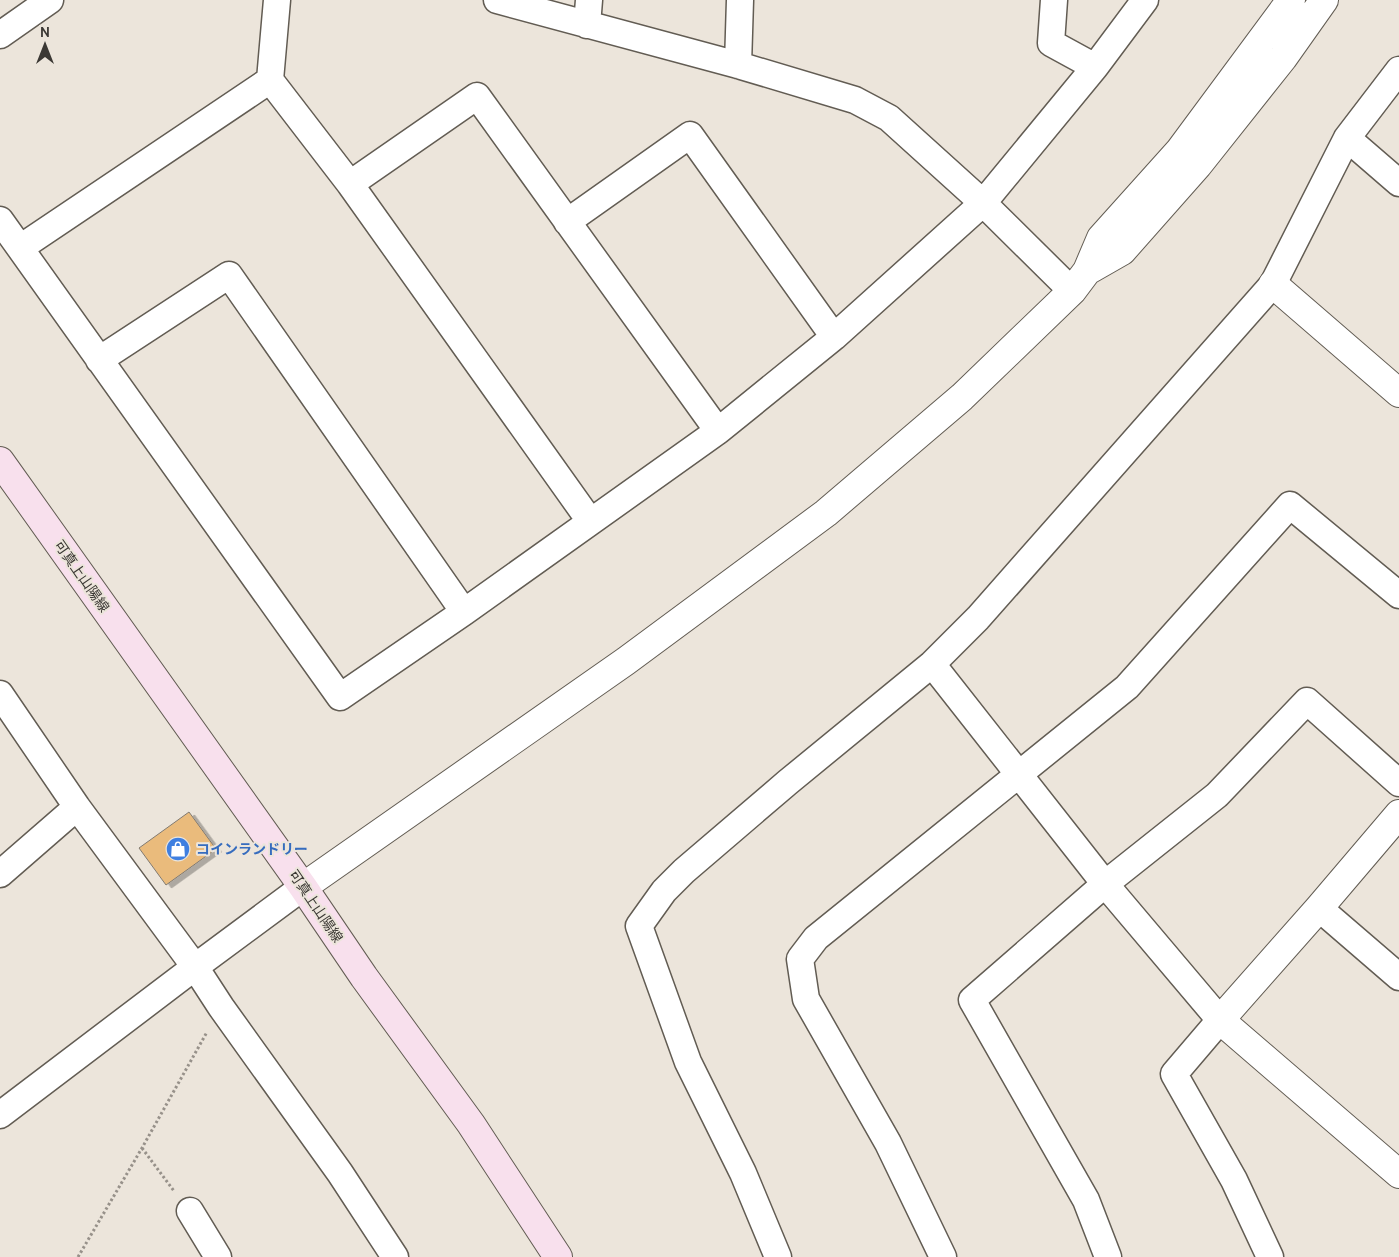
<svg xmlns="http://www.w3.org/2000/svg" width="1399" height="1257" font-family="Cabin,'Noto Sans JP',sans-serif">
<defs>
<filter id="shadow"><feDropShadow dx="5.5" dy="3" stdDeviation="0" flood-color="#0004"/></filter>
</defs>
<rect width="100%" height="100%" fill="#ece5db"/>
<path fill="#eabb7c" stroke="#817a71" filter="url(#shadow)" d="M189 812 216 849 166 885 139 848Z"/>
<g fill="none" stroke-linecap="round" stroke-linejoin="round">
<g stroke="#625c53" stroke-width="29">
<path id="minor" d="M277 0 270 80 350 184 590 521
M497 0 738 65 855 100 889 118 983 203 1072 291
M1054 0 1051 43 1095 67
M587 25 589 0
M0 35 50 0
M738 65 740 0
M1347 138 1399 183
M350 184 477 96 718 431
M0 220 340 697 464 612 718 431 834 337 983 203 1095 67 1145 0
M567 222 690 135 834 337
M20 248 270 80
M99 360 229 275 464 612
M932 664 1105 884 1220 1020 1174 1074 1234 1180 1270 1257
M0 694 77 807 195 967 221 1007 340 1173 395 1257
M0 874 77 807
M1319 908 1399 977
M0 1115 195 967 303 887
M190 1211 218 1257
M778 1257 743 1173 688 1062 639 926 664 891 684 871 788 782 932 664 978 618 1273 284 1347 138 1399 70
M943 1257 888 1143 806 999 800 959 816 938 1127 687 1290 505 1399 595
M1108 1257 1086 1200 972 1000 1105 884 1217 795 1307 701 1399 783"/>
</g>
<g stroke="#625c53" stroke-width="30">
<path id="tertiary" d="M1087 271 1122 251 1198 165 1283 58 1324 0
M1273 284 1399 393
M1399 814 1319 908 1220 1020 1399 1174
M303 887 626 661 826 513 962 397 1072 291 1087 271 1101 238 1180 150 1291 0"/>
</g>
<g stroke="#625c53" stroke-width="30">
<path id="secondary" d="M0 461 303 887 364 977 471 1124 558 1257"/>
</g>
<path stroke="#97918a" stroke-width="3" stroke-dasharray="2.5 2.5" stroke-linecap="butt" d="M142 1148 174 1191
M78 1257 142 1148 207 1032"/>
<use href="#minor" stroke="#fff" stroke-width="26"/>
<use href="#tertiary" stroke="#fff" stroke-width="28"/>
<use href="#secondary" stroke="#f8e0ed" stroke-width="28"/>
</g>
<defs>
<g id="shop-disc" transform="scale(1.25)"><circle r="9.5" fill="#3f7fe0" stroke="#ece5db"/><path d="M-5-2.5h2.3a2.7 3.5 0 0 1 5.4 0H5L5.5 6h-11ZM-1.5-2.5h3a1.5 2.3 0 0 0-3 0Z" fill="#fff"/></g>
</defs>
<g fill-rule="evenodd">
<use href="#shop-disc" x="178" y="849"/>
</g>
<g text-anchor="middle" stroke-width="4" stroke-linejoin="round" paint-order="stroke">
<g font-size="14" fill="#3b3834" stroke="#ece5db">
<text transform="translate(82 576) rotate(55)" y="5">可真上山陽線</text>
<text transform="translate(316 906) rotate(56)" y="5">可真上山陽線</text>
</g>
<g font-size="14" font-weight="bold" fill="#366cbe" stroke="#ece5db" text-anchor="start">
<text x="196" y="854">コインランドリー</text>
</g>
</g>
<g transform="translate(45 45)" stroke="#ece5db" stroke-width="4" paint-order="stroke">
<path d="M0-4L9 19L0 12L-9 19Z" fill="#3b3834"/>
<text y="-8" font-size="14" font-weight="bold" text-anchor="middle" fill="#3b3834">N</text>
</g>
</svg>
